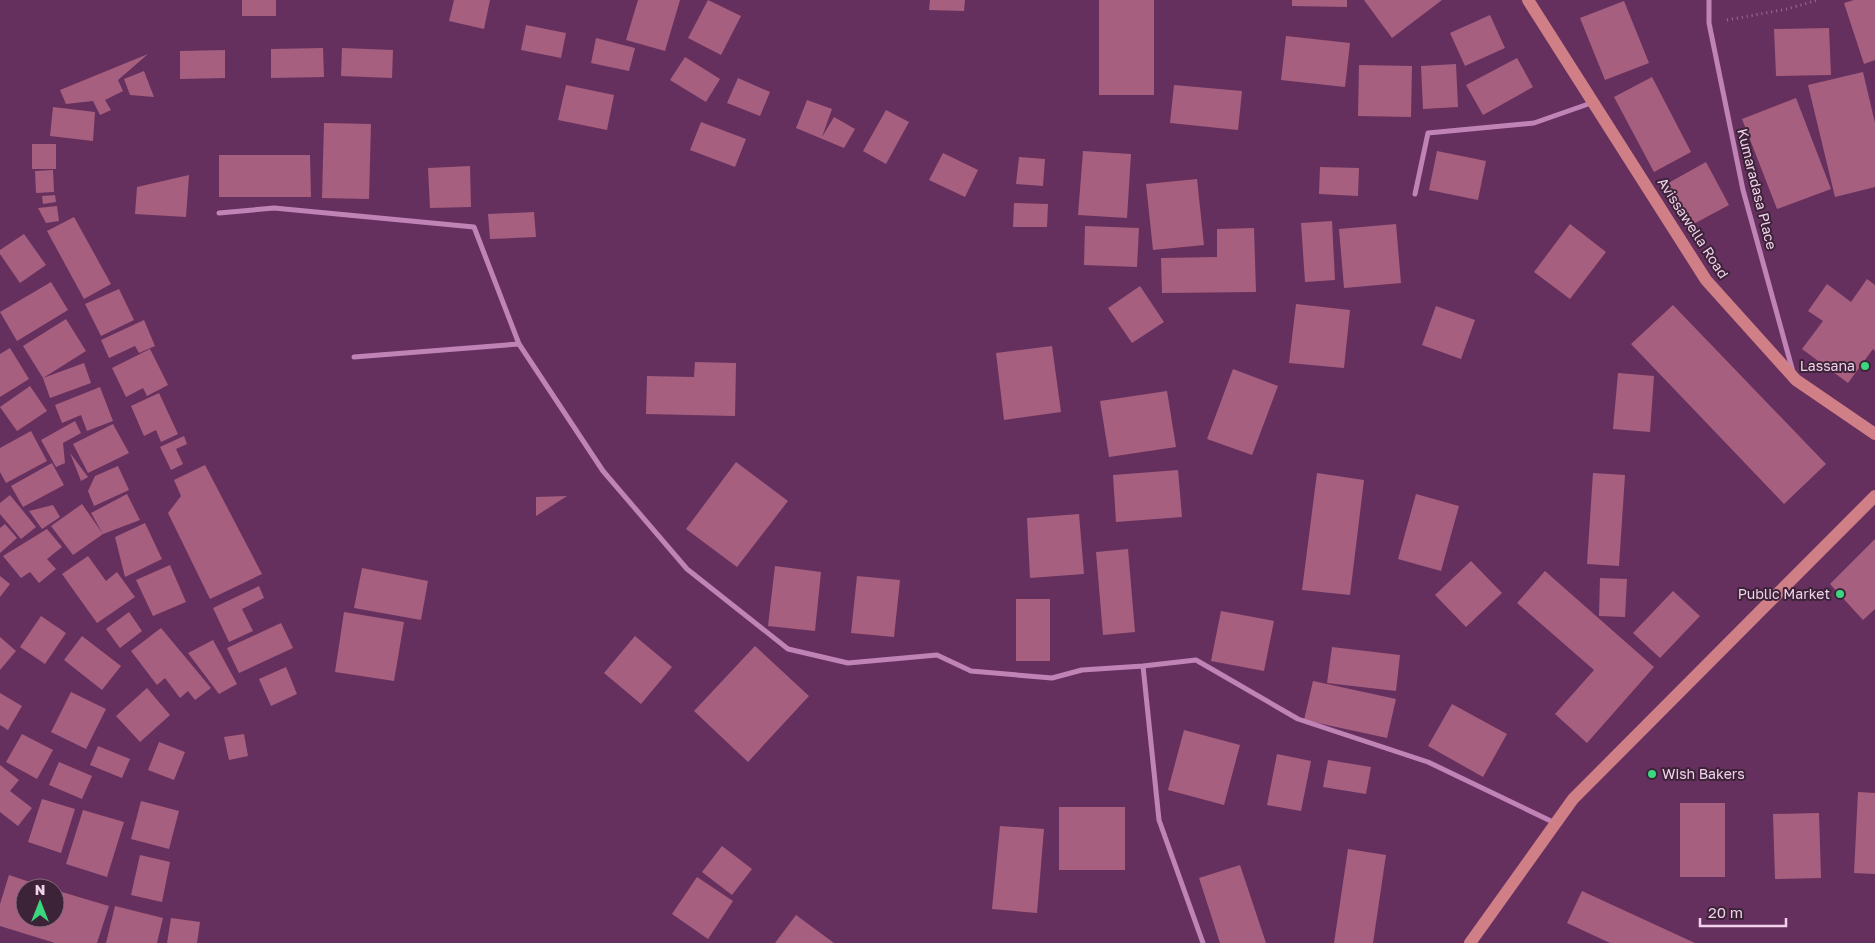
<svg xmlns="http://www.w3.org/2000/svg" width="1875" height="943" font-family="'Golos Text',sans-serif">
<rect width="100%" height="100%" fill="#66305e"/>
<path fill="#a65f7e" d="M242 0H276V16H242Z
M454 0H490L484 29 449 21Z
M638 0H680L665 51 626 40Z
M708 0 741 16 721 55 688 38Z
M930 0H965L964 11 929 10Z
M1099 0H1154V95H1099Z
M1292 0H1347V7L1292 6Z
M1364 0H1442L1392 38Z
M1854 0H1875V60L1864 64 1844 3Z
M1624 1 1649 63 1605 80 1580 18Z
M1490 15 1505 48 1465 66 1450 33Z
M526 25 566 33 561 58 521 50Z
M1829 28 1831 75 1776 76 1774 29Z
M1286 36 1350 43 1345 87 1281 80Z
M596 38 635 48 629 71 591 63Z
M323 48 324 77 271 78V49Z
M342 48 393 50 392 78 341 76Z
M225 50V78L180 79V51Z
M148 54 118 80 123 91 105 100 111 110 100 115 93 101 66 104 60 90Z
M685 57 720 79 706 102 670 80Z
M1517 58 1533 87 1483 115 1466 85Z
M1456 64 1458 107 1423 109 1421 66Z
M1359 65 1412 66 1411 117 1358 116Z
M144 71 154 97 130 95 124 79Z
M1863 72 1875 123V187L1835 197 1808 85Z
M1652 77 1691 152 1654 172 1614 97Z
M738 78 770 92 760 116 727 103Z
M566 85 614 95 607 130 558 120Z
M1174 85 1242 91 1238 130 1170 123Z
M1796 98 1831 189 1777 209 1742 119Z
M807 100 832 109 822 137 834 117 855 129 844 148 796 128Z
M53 107 95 112 93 141 50 136Z
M886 110 909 122 886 164 863 151Z
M701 122 746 139 735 167 690 150Z
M324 123 371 124 369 199 322 198Z
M32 144H56V169H32Z
M1083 151 1131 154 1127 218 1078 215Z
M1437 151 1486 161 1478 200 1429 190Z
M943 153 978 170 965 197 929 180Z
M219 155H310L311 197H219Z
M1019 157 1045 159 1043 186 1016 184Z
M1706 162 1729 205 1686 228 1663 186Z
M470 166 471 207 430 208 428 168Z
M1320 167 1359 168 1358 196 1319 194Z
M53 170 54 192 36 193 35 171Z
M189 175 186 217 135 214 137 187Z
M1197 179 1204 245 1153 250 1146 184Z
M55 195 56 202 43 204 42 196Z
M1014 203 1048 204 1047 227H1013Z
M57 206 59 221 46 223 38 208Z
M534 212 536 237 490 239 488 214Z
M74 217 111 284 84 299 47 231Z
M1332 221 1335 280 1305 282 1301 223Z
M1396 224 1401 283 1344 288 1339 229Z
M1570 224 1606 252 1570 299 1534 272Z
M1085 226 1139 228 1137 267 1084 265Z
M1254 228 1256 292 1162 293 1161 258 1217 257V229Z
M24 234 46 265 20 283 0 254V250Z
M1867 279 1875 285V351L1873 349 1848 383 1802 349 1823 321 1808 311 1827 284 1851 302Z
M51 282 68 310 17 341 0 312Z
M1140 286 1164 322 1132 343 1108 308Z
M119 289 134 320 101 336 85 304Z
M1296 304 1350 310 1344 368 1289 363Z
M1673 305 1826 464 1784 504 1631 344Z
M1436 306 1475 320 1461 359 1422 345Z
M66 319 86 351 43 378 23 346Z
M144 320 155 346 139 353 135 346 109 358 101 340Z
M1052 346 1061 412 1004 420 996 353Z
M10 348 29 379 0 397V354Z
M150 349 168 385 147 396 143 388 126 397 112 368Z
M695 362 736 363 735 416 646 414 647 376 694 377Z
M84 363 91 383 50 398 43 378Z
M1233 369 1278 386 1252 455 1207 439Z
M1618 373 1654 376 1650 432 1613 429Z
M30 386 47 411 17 431 0 407Z
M100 387 113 421 87 431 81 415 62 423 55 405Z
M1167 391 1176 447 1109 457 1100 401Z
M159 393 178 434 161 442 156 430 144 436 131 406Z
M75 421 81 433 63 443 65 463 56 467 41 440Z
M113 424 129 453 88 473 73 444Z
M31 431 47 461 6 483 0 472V448Z
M184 436 187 444 176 449 183 464 171 470 160 447Z
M70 453 88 477 81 481Z
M736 462 788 501 737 567 686 529Z
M52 463 64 485 23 507 11 486Z
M205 465 262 574 210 599 168 513 181 496 174 480Z
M118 466 129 490 94 506 88 491 95 476Z
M1178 470 1182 517 1116 522 1113 475Z
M1317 473 1364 480 1350 595 1302 590Z
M1593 473 1625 475 1619 566 1587 564Z
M127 494 140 520 103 534 91 513Z
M1416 494 1459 506 1441 571 1398 559Z
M10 495 36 527 21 539 0 514V503Z
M567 496 536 516V497Z
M82 504 103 534 73 555 51 526Z
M53 505 60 517 42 529 29 511Z
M1079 514 1084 574 1030 578 1027 518Z
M145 523 162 559 125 577 115 537Z
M5 524 17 538 0 553V528Z
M47 529 62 547 47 559 56 569 39 583 30 572 21 578 3 556Z
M1875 539V609L1863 620 1830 584Z
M1128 549 1135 632 1103 635 1096 552Z
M88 556 106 581 117 572 135 597 97 623 62 574Z
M1471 561 1502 593 1466 627 1435 595Z
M170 565 186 602 153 616 136 580Z
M775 566 821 572 815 631 768 626Z
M362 568 428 581 421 620 354 608Z
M1545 571 1654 667 1587 743 1555 714 1594 670 1517 603Z
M0 576 10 584 0 597Z
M857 576 900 580 894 637 851 633Z
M1600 578 1627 579 1625 617 1599 616Z
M259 586 264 598 242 609 253 631 229 642 213 608Z
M1673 591 1700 616 1660 658 1633 633Z
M1016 599H1050V661H1016Z
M1221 611 1274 621 1264 671 1211 661Z
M129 612 142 631 120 648 106 629Z
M344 612 404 622 394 681 335 672Z
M41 616 66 633 45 664 20 647Z
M281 623 293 648 239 673 227 648Z
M161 628 211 688 195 700 188 691 180 698 165 678 157 685 131 651Z
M82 636 121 666 102 690 64 660Z
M635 636 672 667 641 704 604 673Z
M0 637 16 651 0 670Z
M213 640 237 684 219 694 188 653Z
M755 646 809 696 748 762 694 711Z
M1332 647 1400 655 1396 691 1327 683Z
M286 667 297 694 271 706 259 679Z
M1313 681 1396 699 1387 738 1304 720Z
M147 688 170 715 140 742 116 716Z
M71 692 106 709 86 749 51 732Z
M0 693 22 706 8 730 0 725Z
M1452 704 1507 734 1483 777 1428 746Z
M1184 730 1240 745 1224 805 1168 790Z
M22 734 53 750 37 779 6 762Z
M244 734 248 756 229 760 224 737Z
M159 742 185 752 174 780 148 770Z
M98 746 130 759 122 778 90 765Z
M1277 754 1311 761 1301 811 1267 805Z
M1328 760 1371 767 1366 794 1323 787Z
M59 762 92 776 82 799 49 785Z
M0 765 19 780 10 791 32 808 18 826 0 812Z
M1858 792 1875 793V874L1854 873Z
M42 799 75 809 61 853 28 842Z
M141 801 179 811 169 849 131 839Z
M1680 803H1725V877H1680Z
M1059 807H1125V870H1059Z
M83 810 124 822 107 877 66 864Z
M1819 813 1821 878 1775 879 1773 814Z
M1000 826 1044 829 1037 913 992 909Z
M722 846 752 869 732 895 702 872Z
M1348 849 1386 855 1373 943H1334Z
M140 855 170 862 162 902 131 895Z
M1240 865 1266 943H1220L1199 878Z
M9 875 48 888H25V918H55V890L109 906 97 943H55L0 926V904Z
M697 877 733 901 708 939 672 914Z
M1582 891 1695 943H1610L1567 923Z
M115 906 163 918 157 943H106Z
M796 915 834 943H775Z
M171 918 200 922 197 943H167Z"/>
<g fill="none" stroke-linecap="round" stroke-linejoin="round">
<path stroke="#9a6c92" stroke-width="3" stroke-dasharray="1 4" stroke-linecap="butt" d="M1727 20 1787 9 1818 0"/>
<path stroke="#c083b5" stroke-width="5" d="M1709 0V23L1743 190 1793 372
M1415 194 1428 133 1534 123 1594 102
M219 213 274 208 474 227 519 344 603 471 687 569 788 649 848 663 937 655 971 671 1052 678 1082 670 1143 666
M354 357 519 344
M1203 943 1159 820 1143 666 1196 660 1298 719 1428 762 1555 823"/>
<path stroke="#d07f87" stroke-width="12" d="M1528 0 1706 280 1796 380 1875 434
M1470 943 1573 799 1875 496"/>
</g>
<g fill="#3bd77e" stroke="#3c2338" stroke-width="2">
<circle cx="1865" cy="366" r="5"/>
<circle cx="1840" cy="594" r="5"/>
<circle cx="1652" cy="774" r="5"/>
</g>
<g text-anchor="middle" stroke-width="4" stroke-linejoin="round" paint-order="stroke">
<g font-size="14" fill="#f2d1eb" stroke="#3c2338">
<text transform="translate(1757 189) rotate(76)" y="5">Kumaradasa Place</text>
<text transform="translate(1693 228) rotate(57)" y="5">Avissawella Road</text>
</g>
<g font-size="14" fill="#f2d1eb" stroke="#3c2338" text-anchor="end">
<text x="1855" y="371">Lassana</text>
<text x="1830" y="599">Public Market</text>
<text x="1662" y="779" text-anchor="start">Wish Bakers</text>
</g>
</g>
<g transform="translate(40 903)"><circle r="24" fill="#3c2338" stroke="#856980"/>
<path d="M0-4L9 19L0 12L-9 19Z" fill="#3bd77e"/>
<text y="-8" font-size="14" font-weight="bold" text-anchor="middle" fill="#f2d1eb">N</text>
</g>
<path d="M1700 918v8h86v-8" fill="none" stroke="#f2d1eb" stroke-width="2.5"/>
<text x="1708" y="918" font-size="15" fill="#f2d1eb" stroke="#3c2338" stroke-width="4" paint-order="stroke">20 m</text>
</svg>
